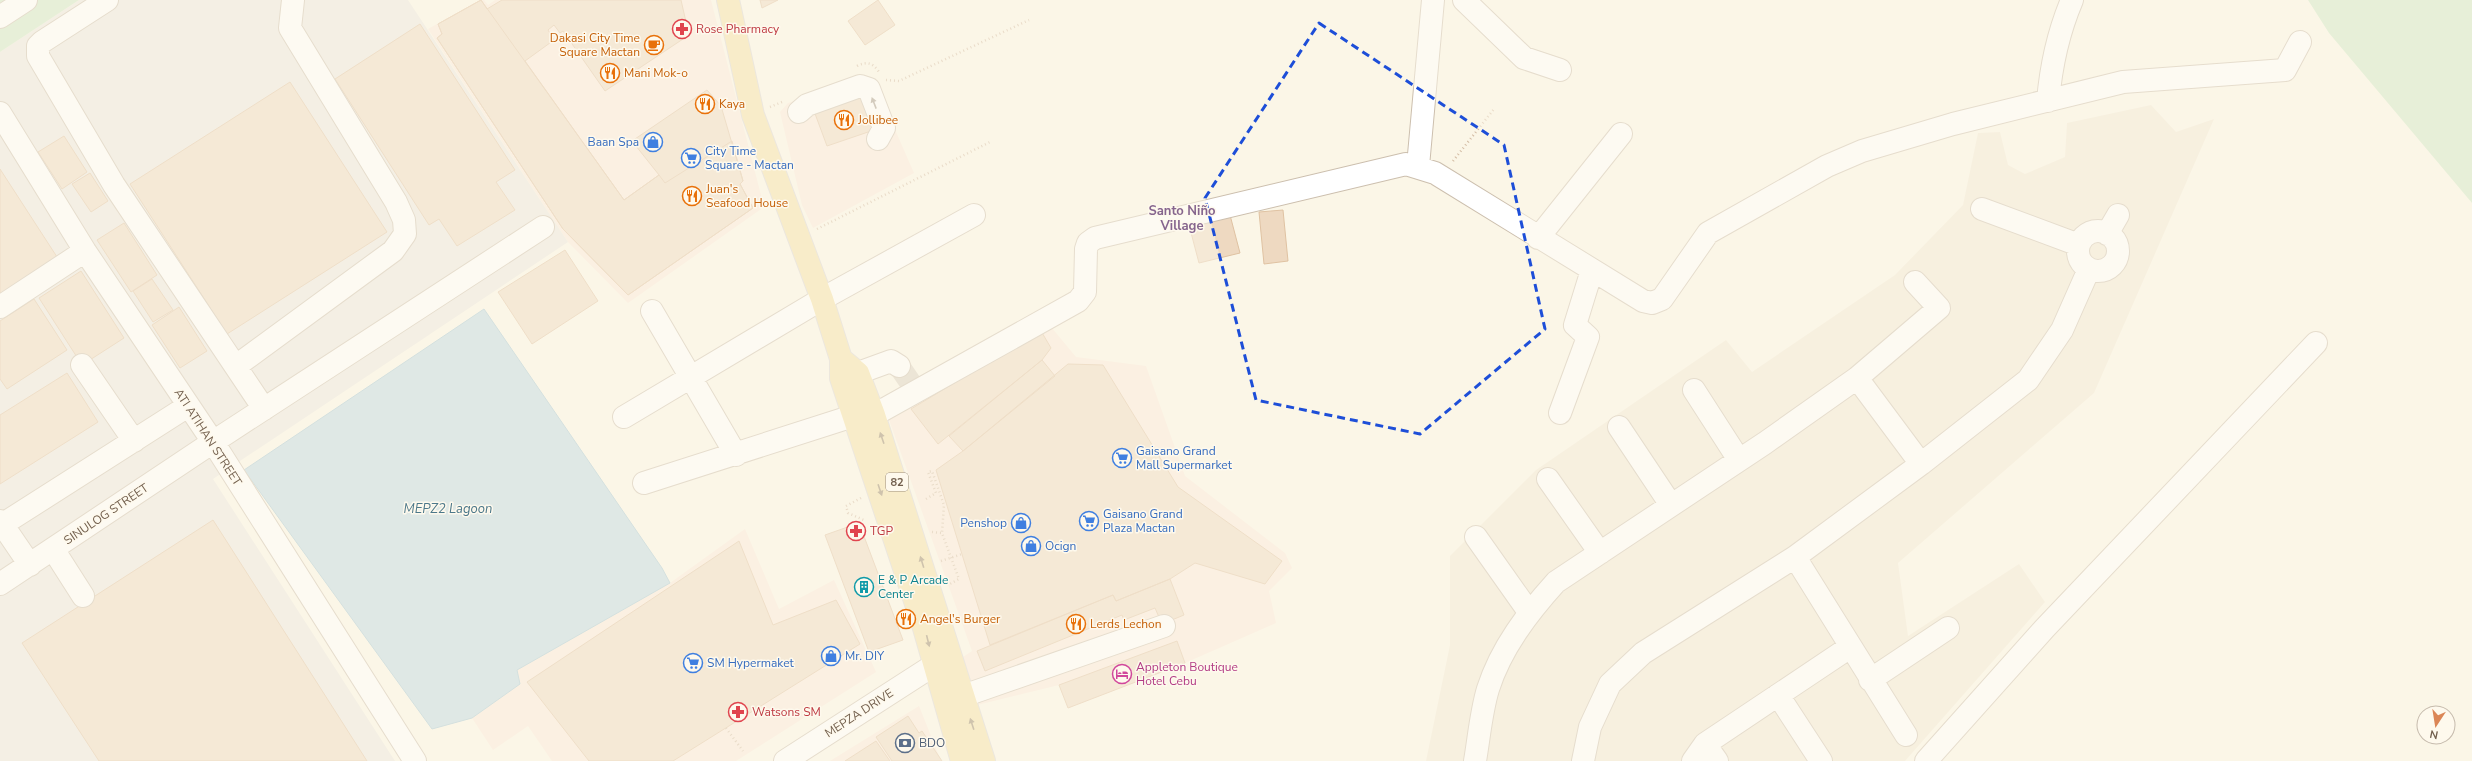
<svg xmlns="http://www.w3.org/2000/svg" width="2472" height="761" font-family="'Nunito Sans',sans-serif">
<rect width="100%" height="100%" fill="#fbf6e7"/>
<path fill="#f2e9d6" d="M2151 105 2176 132 2214 119 2094 393 1898 563 1908 636 2019 564 2045 602 1905 761H1426L1450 645V556L1536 470 1726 340 1752 372 1895 275 1963 205 1978 133 2000 132 2008 165 2025 174 2065 157 2067 123Z"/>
<path fill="#fae9db" d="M480 0H484L488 5 495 0H711L764 207 628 303 568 242 428 29Z
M872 77 914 173 813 228 802 205 780 112 788 103Z
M1047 322 1076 357 1146 366 1185 476 1285 553 1292 568 1269 591 1276 623 1185 663 1068 708 1059 685 977 705 963 657 972 651 888 417Z
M745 529 779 609 834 580 876 672 736 761H552L528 726 493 750 472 718 520 684 517 670 670 583Z
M919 706 941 761H830Z"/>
<path fill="#ebe7e0" d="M79 0H408L568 242 213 479 395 761H0V52Z"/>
<path fill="#cfe7c6" d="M0 0H79L0 52Z
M2308 0H2472V203L2329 33Z"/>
<path fill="#bdd8e3" stroke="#a4c6d4" d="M484 309 662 568 670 583 517 670 520 684 472 718 432 729 244 470Z"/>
<path fill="#eed9c1" stroke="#dfc2a2" d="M481 0 624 200 659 175 665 183 732 141 743 181 740 184 753 208 628 295 563 229 437 38 442 34 438 24Z
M481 0 487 9 502 0H681L689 35 605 91 563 31 560 33 554 25 548 30 554 40 525 61 624 200 659 175 632 141 707 90 721 106 743 181 740 184 753 208 628 295 563 229 437 38 442 34 438 24Z
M760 0H778L762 8Z
M878 0 895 25 865 45 848 21Z
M420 24 515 170 496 182 515 210 457 246 439 219 429 225 335 79Z
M290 82 387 232 227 334 130 184Z
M862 94 874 130 827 146 814 111Z
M64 136 87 172 62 189 38 152Z
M0 169 59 260 0 297Z
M90 173 108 201 91 212 72 184Z
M1283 210 1288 261 1264 264 1259 212Z
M1230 215 1240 253 1199 263 1189 225Z
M124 223 157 275 131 292 97 240Z
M565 250 598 301 532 344 498 292Z
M81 271 124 338 82 365 39 298Z
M152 279 173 310 153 322 133 291Z
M34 299 67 350 7 389 0 379V321Z
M179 307 207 351 180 368 152 325Z
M1041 331 1051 348 1042 360 938 444 911 409Z
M1042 360 1055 376 963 451 949 436Z
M1068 364 1103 365 1178 487 1282 561 1265 584 1195 563 1170 579 1116 601 1113 595 990 645 936 470 963 451Z
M67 373 98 422 0 484V415Z
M213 520 367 761H99L22 643Z
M859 523 903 640 869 652 825 535Z
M739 541 773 625 836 600 860 644 673 761H589L527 682Z
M1170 579 1184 615 1162 624 1155 608 1124 620 1122 615 985 671 977 651 1113 595 1116 601Z
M1177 641 1185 663 1068 708 1059 685Z
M908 716 919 733 922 731 942 761H892L876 737Z
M876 741 890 761H845Z"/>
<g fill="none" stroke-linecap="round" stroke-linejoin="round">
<path stroke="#d9d0c0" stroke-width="22" stroke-dasharray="22 11" stroke-linecap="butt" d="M899 366 912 385"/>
<g stroke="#ccbfae" stroke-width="24">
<path id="minor" d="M107 0 42 42 38 46V56L114 185 264 409
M1464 0 1524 58 1560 70
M0 17 26 0
M2048 101C2051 66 2058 33 2072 0
M799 112 807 105 860 86 869 89 884 128 878 139
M0 113 85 251 213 442 415 761
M1418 166 1433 0
M1982 209 2079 245
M2078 251a20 20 0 1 1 40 0a20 20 0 1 1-40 0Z
M2107 234 2118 215
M1538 238 1621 134
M0 307 85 251
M652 311 736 455
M82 365 134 441
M236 366 393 251 405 234 404 220 396 202 290 28 293 0
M858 373 891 361 899 366
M1857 378 1921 464
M1694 390 1739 460
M1560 413 1588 337 1575 325 1592 270
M874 415 1078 301 1085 292 1086 249 1088 243 1095 238 1406 164 1435 173 1643 301 1652 303 1662 299 1708 233 1827 166 1862 151 1953 124 2123 82 2285 70 2300 42
M624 417 822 299 974 215
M1619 427 1671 505
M1548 479 1600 553
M644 483 853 416
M0 521 30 565
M0 526 188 406
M1476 537 1529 612
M53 549 83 596
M1795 557 1906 735
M0 584 213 442 543 227
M1870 680 1948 628
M1778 695 1821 761
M963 696 1164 626
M1705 744 1717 761
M785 761 934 665
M1475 761C1479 738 1481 712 1488 689 1501 648 1528 613 1556 582L1765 443 1857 378 1939 308 1915 282
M1583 761 1590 727 1610 684 1643 653 1795 557 1921 464 2028 380 2062 330 2089 269
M1693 761 1705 744 1850 647
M1926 761 2045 628 2316 343"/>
</g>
<g stroke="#dad5d1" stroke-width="24">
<path id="major" d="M728 0 753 115 822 299 841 359V378L924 628 962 761
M841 359 858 373 874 415 984 761"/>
</g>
<path stroke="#d3bca4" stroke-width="2.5" stroke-dasharray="1 3" stroke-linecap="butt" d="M857 66C867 61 873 63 879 72
M886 80 899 81 1029 20
M770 107 782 102
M1453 161 1494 109
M817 229 990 142
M861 498 846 506 848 513 866 521
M926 499 936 493 928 472 932 471 944 505 942 533
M932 532 942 533 959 579 948 585
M941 561 962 554
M726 728 743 751"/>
<use href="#minor" stroke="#fff" stroke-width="22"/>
<use href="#major" stroke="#f4e1a4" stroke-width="22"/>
</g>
<defs><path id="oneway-solid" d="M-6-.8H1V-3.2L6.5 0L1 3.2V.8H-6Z"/></defs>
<use fill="#a3978b" href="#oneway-solid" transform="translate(874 103) rotate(-111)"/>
<g fill="#998667">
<use href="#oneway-solid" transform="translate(882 438) rotate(-109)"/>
<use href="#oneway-solid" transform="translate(880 490) rotate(71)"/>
<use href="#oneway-solid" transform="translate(922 562) rotate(-107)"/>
<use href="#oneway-solid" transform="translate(928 641) rotate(76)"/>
<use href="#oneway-solid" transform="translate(972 724) rotate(-108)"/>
</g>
<path d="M0 0H2472V761H0ZM1319 23 1504 145 1545 329 1420 434 1256 400 1205 198Z" fill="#fbf6e7" fill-opacity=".55" fill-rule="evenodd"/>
<path fill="none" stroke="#1d4ed8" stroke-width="3" stroke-dasharray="8 5" stroke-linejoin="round" d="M1319 23 1504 145 1545 329 1420 434 1256 400 1205 198Z"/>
<defs>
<g id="pharmacy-ring" transform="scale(1)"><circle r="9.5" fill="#fef9ed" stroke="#e0444e" stroke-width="1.5"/><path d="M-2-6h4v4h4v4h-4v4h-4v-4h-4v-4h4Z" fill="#e0444e"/></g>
<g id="cafe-ring" transform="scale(1)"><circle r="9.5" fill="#fef9ed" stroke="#e8710a" stroke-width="1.5"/><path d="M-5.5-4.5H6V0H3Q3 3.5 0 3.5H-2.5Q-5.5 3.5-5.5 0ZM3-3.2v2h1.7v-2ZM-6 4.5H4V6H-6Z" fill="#e8710a"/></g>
<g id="restaurant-ring" transform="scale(1)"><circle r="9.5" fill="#fef9ed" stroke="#e8710a" stroke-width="1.5"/><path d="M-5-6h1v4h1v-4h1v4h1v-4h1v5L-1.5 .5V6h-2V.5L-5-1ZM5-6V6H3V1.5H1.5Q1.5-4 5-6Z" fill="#e8710a"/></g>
<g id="shop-ring" transform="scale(1)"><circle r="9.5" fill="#fef9ed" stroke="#3f7fe0" stroke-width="1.5"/><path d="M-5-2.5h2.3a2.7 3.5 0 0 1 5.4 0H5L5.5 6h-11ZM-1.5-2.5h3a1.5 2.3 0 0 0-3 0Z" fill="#3f7fe0"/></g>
<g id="supermarket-ring" transform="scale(1)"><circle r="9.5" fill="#fef9ed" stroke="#3f7fe0" stroke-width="1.5"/><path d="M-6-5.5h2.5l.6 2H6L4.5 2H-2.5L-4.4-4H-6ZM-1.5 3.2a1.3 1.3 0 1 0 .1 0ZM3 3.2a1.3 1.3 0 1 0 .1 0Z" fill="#3f7fe0"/></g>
<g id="building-ring" transform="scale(1)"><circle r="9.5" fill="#fef9ed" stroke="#0f9aa8" stroke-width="1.5"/><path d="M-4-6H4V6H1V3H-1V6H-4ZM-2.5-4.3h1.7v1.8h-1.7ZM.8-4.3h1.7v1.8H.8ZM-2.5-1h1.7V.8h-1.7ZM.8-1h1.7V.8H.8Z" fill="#0f9aa8"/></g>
<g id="hotel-ring" transform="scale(1)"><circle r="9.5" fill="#fef9ed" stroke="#d1479c" stroke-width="1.5"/><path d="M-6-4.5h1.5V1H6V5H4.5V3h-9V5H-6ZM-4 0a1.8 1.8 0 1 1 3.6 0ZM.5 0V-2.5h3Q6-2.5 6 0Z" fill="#d1479c"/></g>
<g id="bank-ring" transform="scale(1)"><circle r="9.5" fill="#fef9ed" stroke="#5c6f8a" stroke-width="1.5"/><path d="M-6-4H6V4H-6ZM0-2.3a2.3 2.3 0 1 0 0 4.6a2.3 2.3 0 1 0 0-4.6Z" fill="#5c6f8a"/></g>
</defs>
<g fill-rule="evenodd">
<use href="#pharmacy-ring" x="682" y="29"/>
<use href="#cafe-ring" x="654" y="45"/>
<use href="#restaurant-ring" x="610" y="73"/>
<use href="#restaurant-ring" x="705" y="104"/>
<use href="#restaurant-ring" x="844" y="120"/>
<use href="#shop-ring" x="653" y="142"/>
<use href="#supermarket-ring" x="691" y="158"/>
<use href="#restaurant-ring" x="692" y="196"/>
<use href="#supermarket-ring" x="1122" y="458"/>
<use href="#supermarket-ring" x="1089" y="521"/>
<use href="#shop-ring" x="1021" y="523"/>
<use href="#pharmacy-ring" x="856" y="531"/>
<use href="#shop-ring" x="1031" y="546"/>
<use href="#building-ring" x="864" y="587"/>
<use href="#restaurant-ring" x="906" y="619"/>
<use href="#restaurant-ring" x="1076" y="624"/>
<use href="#shop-ring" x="831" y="656"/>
<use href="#supermarket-ring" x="693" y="663"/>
<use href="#hotel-ring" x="1122" y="674"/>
<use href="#pharmacy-ring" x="738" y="712"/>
<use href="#bank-ring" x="905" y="743"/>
</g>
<g text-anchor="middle" stroke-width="3" stroke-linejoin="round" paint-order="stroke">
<rect fill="#fef9ed" stroke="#9c8d7d" stroke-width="1" x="886" y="473" width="22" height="18" rx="3"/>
<g font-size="11" font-weight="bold" fill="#725f4d">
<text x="897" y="486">82</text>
</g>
<g font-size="12" fill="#be3a42" stroke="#fef9ed" text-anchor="start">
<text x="696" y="33">Rose Pharmacy</text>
<text x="870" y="535">TGP</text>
<text x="752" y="716">Watsons SM</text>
</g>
<g font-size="12" fill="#c56008" stroke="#fef9ed" text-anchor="start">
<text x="640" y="42" text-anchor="end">Dakasi City Time<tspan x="640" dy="14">Square Mactan</tspan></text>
<text x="624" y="77">Mani Mok-o</text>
<text x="719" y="108">Kaya</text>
<text x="858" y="124">Jollibee</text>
<text x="706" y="193">Juan's<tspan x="706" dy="14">Seafood House</tspan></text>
<text x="920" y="623">Angel's Burger</text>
<text x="1090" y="628">Lerds Lechon</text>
</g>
<g font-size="12" fill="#366cbe" stroke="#fef9ed" text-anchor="start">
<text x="639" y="146" text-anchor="end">Baan Spa</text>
<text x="705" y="155">City Time<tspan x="705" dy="14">Square - Mactan</tspan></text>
<text x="1136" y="455">Gaisano Grand<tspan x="1136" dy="14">Mall Supermarket</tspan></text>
<text x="1103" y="518">Gaisano Grand<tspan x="1103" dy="14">Plaza Mactan</tspan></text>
<text x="1007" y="527" text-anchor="end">Penshop</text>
<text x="1045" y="550">Ocign</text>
<text x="845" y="660">Mr. DIY</text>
<text x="707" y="667">SM Hypermaket</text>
</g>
<g font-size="12" fill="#725f4d" stroke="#fef9ed">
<text transform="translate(208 437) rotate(57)" y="4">ATI ATIHAN STREET</text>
<text transform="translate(106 514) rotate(-34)" y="4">SINULOG STREET</text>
<text transform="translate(859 713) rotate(-33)" y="4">MEPZA DRIVE</text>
</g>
<g font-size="12" fill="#0d838f" stroke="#fef9ed" text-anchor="start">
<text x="878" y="584">E &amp; P Arcade<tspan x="878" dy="14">Center</tspan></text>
</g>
<g font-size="12" fill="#b23c85" stroke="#fef9ed" text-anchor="start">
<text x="1136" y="671">Appleton Boutique<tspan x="1136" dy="14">Hotel Cebu</tspan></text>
</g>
<g font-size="12" fill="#4e5e75" stroke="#fef9ed" text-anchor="start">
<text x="919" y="747">BDO</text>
</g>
<g font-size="13" font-weight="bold" fill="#86658e" stroke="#fef9ed">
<text x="1182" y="215">Santo Niño<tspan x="1182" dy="15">Village</tspan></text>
</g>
<g font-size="13" font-style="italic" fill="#4c788a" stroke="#fef9ed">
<text x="448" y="513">MEPZ2 Lagoon</text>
</g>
</g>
<g transform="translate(2436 725) rotate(192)"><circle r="19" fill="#fef9ed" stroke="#c6bbad"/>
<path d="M0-3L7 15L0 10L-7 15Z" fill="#db8656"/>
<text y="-6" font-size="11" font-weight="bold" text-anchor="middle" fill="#725f4d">N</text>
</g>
</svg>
